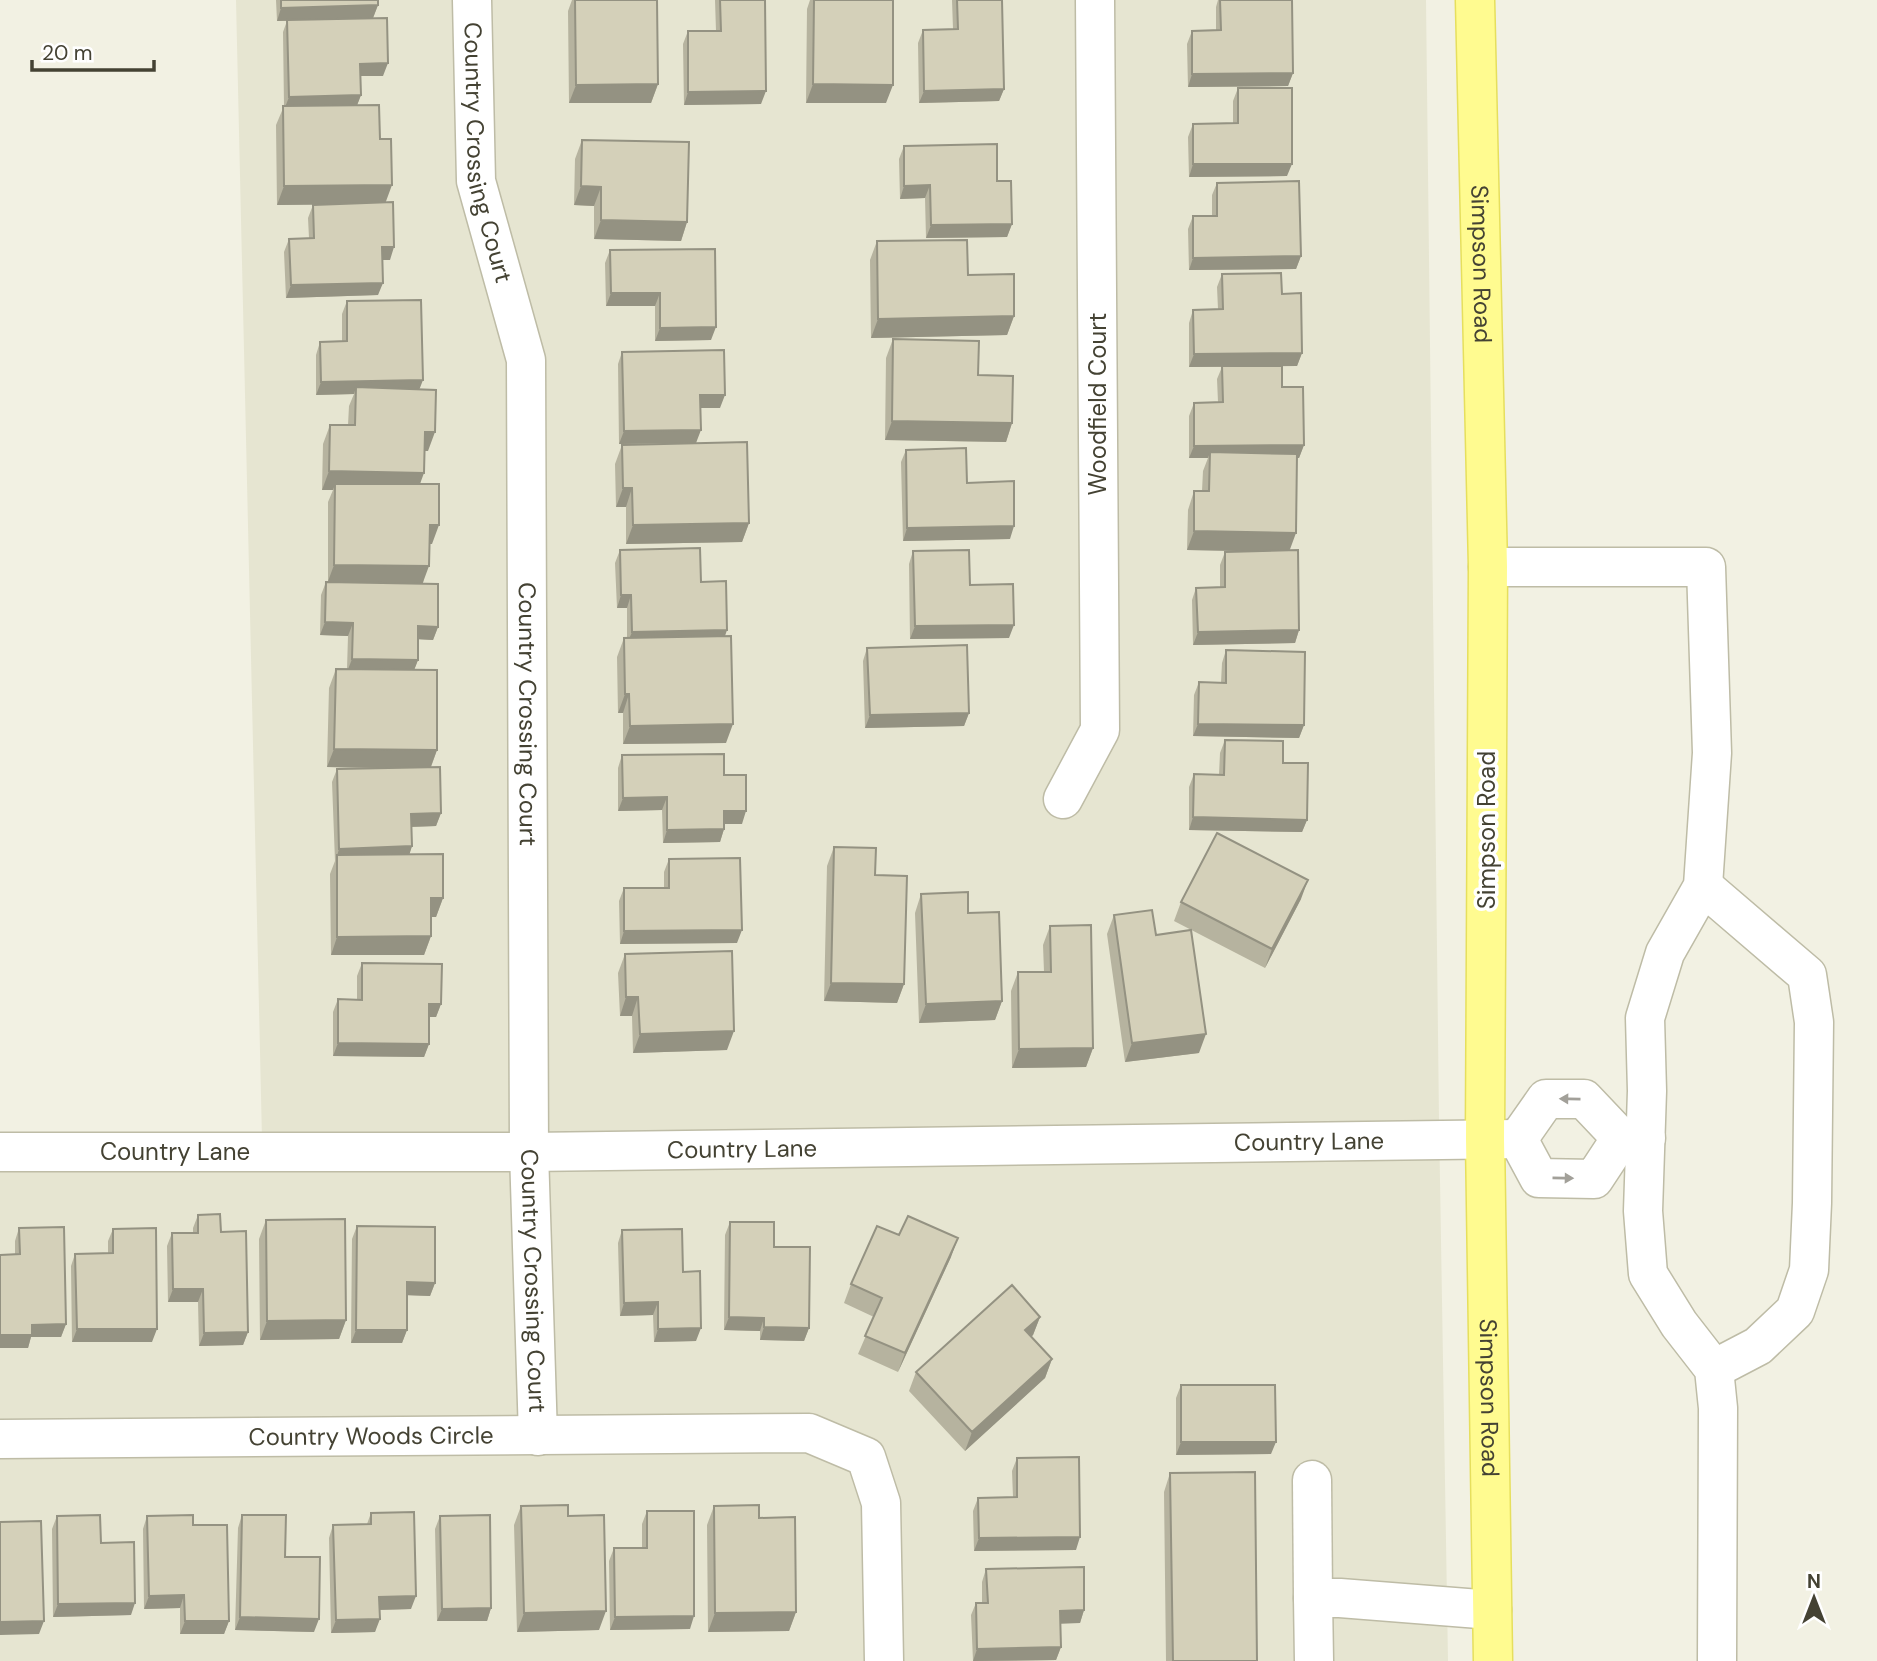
<svg xmlns="http://www.w3.org/2000/svg" width="1877" height="1661" font-family="'DM Sans',sans-serif">
<rect width="100%" height="100%" fill="#f2f1e3"/>
<path fill="#e6e5d1" d="M236 0H1426L1439 1120 1448 1661H0V1136L262 1139Z"/>
<g fill="none" stroke-linecap="round" stroke-linejoin="round">
<g stroke="#bebca6" stroke-width="41">
<g id="minor">
<path id="s1" d="M472 0 476 181 526 360 529 1152 538 1436"/>
<path d="M1488 567H1706L1712 753 1703 886 1665 953 1645 1018 1647 1091 1643 1211 1648 1274 1679 1324 1714 1369 1718 1408 1717 1661"/>
<path d="M1063 799 1100 730 1095 0"/>
<path d="M1703 886 1807 975 1814 1022 1812 1203 1809 1270 1795 1311 1758 1346 1714 1369"/>
<path d="M1518 1139 1546 1099H1584L1621 1138H1646"/>
<path d="M1518 1139 1539 1178 1594 1179 1621 1138"/>
<path id="s2" d="M0 1152H529L1518 1139"/>
<path id="s3" d="M0 1439 809 1433 866 1457 881 1503 884 1661"/>
<path d="M1312 1480 1313 1598"/>
<path d="M1314 1661 1313 1598H1340L1492 1610"/>
</g>
</g>
<g stroke="#e6df5d" stroke-width="41">
<g id="major">
<path id="s4" d="M1475 0 1488 567 1485 1139 1493 1661"/>
</g>
</g>
<use href="#minor" stroke="#fff" stroke-width="38"/>
<use href="#major" stroke="#fffb90" stroke-width="38"/>
</g>
<path fill="#b6b39f" d="M276 0H378V5L373 18 383 76H361V95L357 105 380 139 390 260H382L378 295 286 298 284 252 289 239 309 238 308 218 313 205 333 204 277 205 276 125 284 106 283 32 287 21H277Z
M572 0H657L658 84 651 103H569L568 11Z
M715 0H765L761 104 684 105 683 44 688 31H716Z
M810 0H893L886 103H806L807 9Z
M952 0H1002L1004 89 999 101 919 103 918 43 923 30 953 29Z
M1218 0H1292L1293 73 1288 86 1188 87 1187 44 1192 31H1216V7Z
M1238 88 1287 176 1189 177 1188 137 1193 124 1233 123V101Z
M582 140 687 222 681 241 594 239V206L574 205 575 159Z
M904 146 997 181 1012 224 1007 237 926 238 925 198 900 199 899 159Z
M1217 183 1301 256 1296 269 1189 270 1188 229 1193 216H1212V195Z
M877 241 968 275 1014 316 1007 335 871 338 870 260Z
M610 250 711 340 655 341V306H606L605 263Z
M1222 274 1282 294 1302 353 1297 366H1244L1282 387 1304 445 1299 458H1297L1289 551 1299 630 1295 643 1193 645 1192 600 1196 588 1220 587V565L1225 552 1257 551 1187 550 1188 510 1194 491H1202L1203 471 1208 458H1189V416L1194 403 1218 402 1217 379 1222 367H1189V323L1193 310 1218 309 1217 287Z
M347 301 419 390 428 451H425L420 484 432 544H429L423 583 438 627 433 640 418 639V660L414 670 437 750 431 767 441 813 436 826 412 827V846L409 854 443 898 436 917H431V936L424 955H331L330 874 335 861 332 782 337 769 385 768 327 767 329 688 336 669H347L348 636 320 635 321 595 326 582H328V502L333 490H322L323 444 330 425H348L349 406 354 394 316 395V355L320 342H342V314Z
M893 339 978 375 1012 423 1006 442 885 440 886 358Z
M622 352 720 408H700L696 443 619 444 618 364Z
M622 445 749 523 742 542 626 544V507H616L615 464Z
M906 450 967 483 1010 539 903 541 901 462Z
M620 550 701 582 725 636 726 743 623 744V713H618L617 657 624 638H627V608H617L615 563Z
M913 551 970 585 1009 638 910 639 909 564Z
M867 648 969 713 964 726 865 728 863 661Z
M1226 650 1304 725 1299 738 1193 736 1194 695 1199 682 1221 683 1222 663Z
M1225 740 1283 763 1307 820 1302 832 1189 830V787L1194 774 1219 775 1220 753Z
M622 755 724 775 742 824H724V829L720 842 663 843 662 810 618 811V768Z
M834 847 875 875 904 984 897 1003 824 1001 827 866Z
M669 859 737 943 620 944 619 901 624 888H664V872Z
M921 894 968 913 1002 1001 995 1020 919 1023 915 913Z
M1301 899 1265 968 1174 921 1181 902Z
M1114 915 1156 935 1199 1053 1125 1062 1107 934Z
M1050 926 1093 1048 1086 1067 1012 1068 1011 991 1018 972H1044L1043 945Z
M625 954 727 1050 633 1053 632 1016H620L618 973Z
M362 963 441 1004 436 1017H429V1044L424 1057 333 1056V1012L338 999 357 1000V976Z
M198 1215 221 1232 248 1332 243 1345 199 1346 198 1302H168L167 1246 172 1233H193V1228Z
M266 1220 346 1320 339 1339 260 1340 259 1239Z
M730 1222 774 1247 809 1328 804 1341 760 1340V1331L724 1330 725 1235Z
M357 1226 435 1283 430 1296 407 1295V1330L402 1343H351L352 1239Z
M19 1228 66 1324 61 1337H31L28 1348H0V1255L15 1254V1241Z
M113 1229 152 1342H72L71 1266 75 1254 108 1253V1241Z
M622 1230 683 1272 696 1341 654 1342 653 1315 620 1316 618 1243Z
M951 1257 898 1372 858 1354 874 1317 844 1303 851 1284Z
M1040 1317 1033 1335 1031 1337 1052 1359 1045 1378 965 1451 909 1391 916 1372Z
M1181 1385 1271 1454 1176 1455V1398Z
M1017 1458 1076 1550 974 1551 973 1511 978 1498 1013 1497 1012 1471Z
M1170 1473 1257 1661H1166L1164 1492Z
M521 1506 568 1516 599 1630 517 1632 514 1525Z
M714 1506 759 1518 796 1612 789 1631 708 1632 707 1525Z
M647 1511 690 1629 610 1630 609 1561 614 1548H642V1524Z
M371 1513 411 1609 380 1610 375 1632 331 1633 329 1538 333 1525 367 1524Z
M242 1515 314 1632 235 1630 238 1528Z
M57 1516 101 1543 131 1615 53 1617 52 1529Z
M147 1516 193 1525 229 1621 224 1634H180V1608L144 1609 143 1529Z
M440 1516 491 1608 487 1621H437L435 1529Z
M986 1569 1084 1610 1080 1623H1060L1061 1647 1056 1660 973 1661 971 1615 976 1603H982V1582Z"/>
<path fill="#949282" d="M378 5 373 18 277 21 281 8Z
M388 63 383 76H356L360 64Z
M1293 73 1288 86 1188 87 1192 74Z
M658 84 651 103H569L576 85Z
M813 84 893 85 886 103H806Z
M1004 89 999 101 919 103 924 91Z
M766 91 761 104 684 105 688 92Z
M361 95 356 108 284 110 289 97Z
M1193 164H1292L1287 176 1189 177Z
M392 185 385 204 277 205 284 186Z
M930 185 925 198 900 199 904 186Z
M581 186 601 187 594 206 574 205Z
M601 220 687 222 681 241 594 239Z
M1012 224 1007 237 926 238 931 225Z
M382 247H394L390 260H377Z
M1301 256 1296 269 1189 270 1193 258Z
M383 283 378 295 286 298 291 285Z
M611 293H660L655 306H606Z
M1014 316 1007 335 871 338 878 319Z
M716 327 711 340 655 341 660 328Z
M1302 353 1297 366 1189 367 1194 354Z
M423 380 418 393 356 387 354 394 316 395 321 382Z
M700 395H725L720 408H696Z
M892 421 1012 423 1006 442 885 440Z
M701 430 696 443 619 444 624 431Z
M425 432H435L428 451H418Z
M1304 445 1299 458H1210V452L1208 458H1189L1194 446Z
M329 471 424 473 417 492 335 484 333 490H322Z
M623 488H632L626 507H616Z
M749 523 742 542 626 544 633 525Z
M430 525H439L432 544H423Z
M1014 526 1010 539 903 541 907 528Z
M1194 531 1296 533 1289 552 1187 550Z
M334 565 429 566 422 585 327 584Z
M621 595H631L627 608H617Z
M325 622 353 623 348 636 320 635Z
M1014 625 1009 638 910 639 915 626Z
M418 626 438 627 433 640 414 639Z
M727 630 723 642 627 644 632 632Z
M1299 630 1295 643 1193 645 1198 632Z
M352 659 418 660 413 673 347 672Z
M625 694H629L623 713H618Z
M969 713 964 726 865 728 870 715Z
M733 724 726 743 623 744 630 726Z
M1198 724 1304 725 1299 738 1193 736Z
M334 749 437 750 430 769 327 767Z
M667 797 662 810 618 811 623 798Z
M724 811H746L742 824H720Z
M441 813 436 826 407 827 411 814Z
M1193 817 1307 820 1302 832 1189 830Z
M724 829 720 842 663 843 667 830Z
M412 846 408 859 337 856 339 849Z
M1308 880 1301 899 1265 968 1272 949Z
M431 898H443L436 917H424Z
M742 930 737 943 620 944 624 931Z
M431 936 424 955H331L337 937Z
M831 983 904 984 897 1003 824 1001Z
M626 997H638L632 1016H620Z
M1002 1001 995 1020 919 1023 926 1004Z
M429 1004H441L436 1017H424Z
M734 1031 727 1050 633 1053 640 1034Z
M1206 1034 1199 1053 1125 1062 1132 1043Z
M338 1043 429 1044 424 1057 333 1056Z
M1093 1048 1086 1067 1012 1068 1019 1049Z
M958 1238 951 1257 898 1372 905 1353Z
M407 1282 435 1283 430 1296 402 1295Z
M173 1289H203L198 1302H168Z
M658 1302 653 1315 620 1316 624 1303Z
M729 1317 764 1318 760 1331 724 1330Z
M1040 1317 1033 1335 1018 1349 1025 1330Z
M346 1320 339 1339 260 1340 267 1321Z
M66 1324 61 1337H31L28 1348H0V1335L32 1325Z
M764 1327 809 1328 804 1341 760 1340Z
M701 1328 696 1341 654 1342 658 1329Z
M77 1329H157L152 1342H72Z
M356 1330H407L402 1343H351Z
M248 1332 243 1345 199 1346 204 1333Z
M1052 1359 1045 1378 965 1451 972 1432Z
M1181 1442H1276L1271 1454 1176 1455Z
M1080 1537 1076 1550 974 1551 979 1538Z
M184 1595 180 1608 144 1609 149 1596Z
M416 1596 411 1609 375 1610 379 1597Z
M135 1603 131 1615 53 1617 58 1604Z
M491 1608 487 1621H437L442 1609Z
M1084 1610 1080 1623 1055 1624 1060 1611Z
M606 1611 599 1630 517 1632 524 1613Z
M796 1612 789 1631 708 1632 715 1613Z
M694 1616 690 1629 610 1630 615 1617Z
M240 1617 319 1619 314 1632 235 1630Z
M380 1619 375 1632 331 1633 336 1620Z
M44 1621 39 1634 0 1635V1622Z
M185 1621H229L224 1634H180Z
M1061 1647 1056 1660 973 1661 977 1649Z"/>
<path fill="#d4d0b9" stroke="#949282" stroke-width="2" d="M281 0H378V5L281 8Z
M575 0H657L658 84 576 85Z
M720 0H765L766 91 688 92V31H721Z
M814 0H893V85L813 84Z
M957 0H1002L1004 89 924 91 923 30 958 29Z
M1220 0H1292L1293 73 1192 74V31L1221 30Z
M387 18 388 63 360 64 361 95 289 97 287 20Z
M1238 88H1292V164H1193V124L1238 123Z
M379 105 380 139H391L392 185 284 186 283 106Z
M582 140 689 142 687 222 601 220V187L581 186Z
M997 144V181H1011L1012 224 931 225 930 185 904 186V146Z
M1299 181 1301 256 1193 258V216H1217V183Z
M393 202 394 247H382L383 283 291 285 289 239 314 238 313 205Z
M967 240 968 275 1014 274V316L878 319 877 241Z
M715 249 716 327 660 328V293H611L610 250Z
M1281 273 1282 294 1301 293 1302 353 1194 354 1193 310 1223 309 1222 274Z
M421 300 423 380 321 382 320 342 347 341V301Z
M893 339 979 341 978 375 1013 376 1012 423 892 421Z
M724 350 725 395H700L701 430 624 431 622 352Z
M1222 366H1282V387H1303L1304 445 1194 446V403L1223 402Z
M356 387 436 390 435 432H425L424 473 329 471 330 425H355Z
M747 442 749 523 633 525 632 488H623L622 445Z
M966 448 967 483 1014 481V526L907 528 906 450Z
M1210 452 1297 454 1296 533 1194 531V491H1209Z
M335 484H439V525H430L429 566 334 565Z
M700 548 701 582 726 581 727 630 632 632 631 595H621L620 550Z
M969 550 970 585 1013 584 1014 625 915 626 913 551Z
M1298 550 1299 630 1198 632 1196 588 1225 587V552Z
M326 582 438 584V627L418 626V660L352 659 353 623 325 622Z
M731 636 733 724 630 726 629 694H625L624 638Z
M967 645 969 713 870 715 867 648Z
M1226 650 1305 652 1304 725 1198 724 1199 682 1226 683Z
M336 669 437 670V750L334 749Z
M1225 740 1283 741V763H1308L1307 820 1193 817 1194 774 1224 775Z
M724 754V775H746V811H724V829L667 830V797L623 798 622 755Z
M440 767 441 813 411 814 412 846 339 849 337 769Z
M1217 833 1308 880 1272 949 1181 902Z
M834 847 876 848 875 875 907 876 904 984 831 983Z
M443 854V898H431V936L337 937V855Z
M740 858 742 930 624 931V888H669V859Z
M968 892V913L999 912 1002 1001 926 1004 921 894Z
M1152 910 1156 935 1191 930 1206 1034 1132 1043 1114 915Z
M1091 925 1093 1048 1019 1049 1018 972H1051L1050 926Z
M732 951 734 1031 640 1034 638 997H626L625 954Z
M362 963 442 964 441 1004H429V1044L338 1043V999L362 1000Z
M220 1214 221 1232 246 1231 248 1332 204 1333 203 1289H173L172 1233H198V1215Z
M908 1216 958 1238 905 1353 865 1336 882 1298 851 1284 877 1226 899 1235Z
M345 1219 346 1320 267 1321 266 1220Z
M730 1222H774V1247H810L809 1328 764 1327V1318L729 1317Z
M357 1226 435 1227V1283L407 1282V1330H356Z
M64 1227 66 1324 32 1325V1335H0V1255L20 1254 19 1228Z
M156 1228 157 1329H77L75 1254 113 1253V1229Z
M682 1229 683 1272 700 1271 701 1328 658 1329V1302L624 1303 622 1230Z
M1012 1285 1040 1317 1025 1330 1052 1359 972 1432 916 1372Z
M1181 1385H1275L1276 1442H1181Z
M1079 1457 1080 1537 979 1538 978 1498 1017 1497V1458Z
M1255 1472 1257 1661H1173L1170 1473Z
M568 1505V1516L604 1515 606 1611 524 1613 521 1506Z
M759 1505V1518L795 1517 796 1612 715 1613 714 1506Z
M647 1511H694V1616L615 1617 614 1548H647Z
M414 1512 416 1596 379 1597 380 1619 336 1620 333 1525 371 1524V1513Z
M100 1515 101 1543 134 1542 135 1603 58 1604 57 1516Z
M193 1515V1525H227L229 1621H185L184 1595 149 1596 147 1516Z
M242 1515H286L285 1557H320L319 1619 240 1617Z
M490 1515 491 1608 442 1609 440 1516Z
M41 1521 44 1621 0 1622V1522Z
M1084 1567V1610L1060 1611 1061 1647 977 1649 976 1603H988L986 1569Z"/>
<defs><path id="oneway-solid" d="M-6-.8H1V-3.2L6.5 0L1 3.2V.8H-6Z" transform="scale(1.75)"/></defs>
<g fill="#a2a099">
<use href="#oneway-solid" transform="translate(1570 1099) rotate(-179)"/>
<use href="#oneway-solid" transform="translate(1563 1178) rotate(1)"/>
</g>
<g text-anchor="middle" stroke-width="7" stroke-linejoin="round" paint-order="stroke">
<g font-size="24" fill="#444233" stroke="#fff">
<text dy="8" stroke="none"><textPath href="#s1" startOffset="154">Country Crossing Court</textPath></text>
<text dy="8" stroke="none"><textPath href="#s4" startOffset="264">Simpson Road</textPath></text>
<text transform="translate(1098 404) rotate(-90)" y="8">Woodfield Court</text>
<text dy="8" stroke="none"><textPath href="#s1" startOffset="721">Country Crossing Court</textPath></text>
<text transform="translate(1487 830) rotate(-90)" y="8">Simpson Road</text>
<text dy="8" stroke="none"><textPath href="#s2" startOffset="1309">Country Lane</textPath></text>
<text dy="8" stroke="none"><textPath href="#s2" startOffset="742">Country Lane</textPath></text>
<text dy="8" stroke="none"><textPath href="#s2" startOffset="175">Country Lane</textPath></text>
<text dy="8" stroke="none"><textPath href="#s1" startOffset="1288">Country Crossing Court</textPath></text>
<text dy="8" stroke="none"><textPath href="#s4" startOffset="1398">Simpson Road</textPath></text>
<text dy="8" stroke="none"><textPath href="#s3" startOffset="371">Country Woods Circle</textPath></text>
</g>
</g>
<g transform="translate(1814 1598)" stroke="#ffffff" stroke-width="5" paint-order="stroke">
<path d="M0-5L12 26L0 18L-12 26Z" fill="#444233"/>
<text y="-10" font-size="19" font-weight="bold" text-anchor="middle" fill="#444233">N</text>
</g>
<path d="M32 60v10h122v-10" fill="none" stroke="#444233" stroke-width="3.5"/>
<text x="42" y="60" font-size="21" fill="#444233" stroke="#ffffff" stroke-width="5" paint-order="stroke">20 m</text>
</svg>
